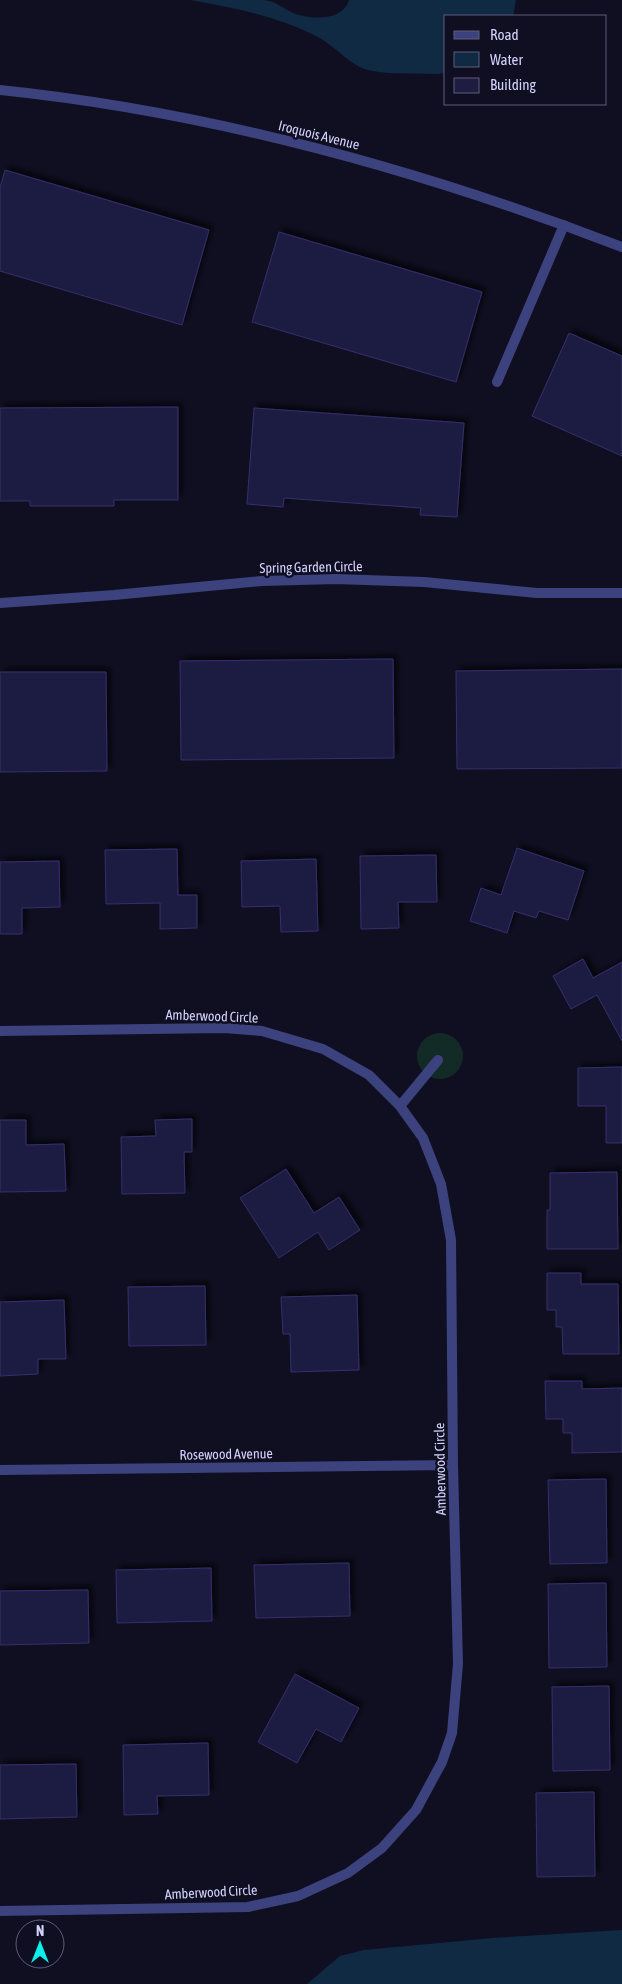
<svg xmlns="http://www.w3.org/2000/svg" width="622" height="1984" font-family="'Asap Condensed',sans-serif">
<defs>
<filter id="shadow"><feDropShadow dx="4.5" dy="-4.5" stdDeviation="2.5" flood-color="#0009"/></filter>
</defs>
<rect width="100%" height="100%" fill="#100f22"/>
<path fill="#122b27" d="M417 1056a23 23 0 1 1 46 0a23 23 0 1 1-46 0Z"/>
<path fill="#102a44" d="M190 0C214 0 240 0 264 0 277 2 281 7 291 12 308 20 343 22 349 0H516L513 16H446V73L436 74C416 73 387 75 368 70 351 66 335 46 318 37 277 16 235 8 190 0Z
M622 1930V1984H307L340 1956 364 1950 493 1938Z"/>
<path fill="#1f1c42" stroke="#342f6c" filter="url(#shadow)" d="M5 170 209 230 182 325 0 271V188Z
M279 232 482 292 456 382 252 322Z
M569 333 622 356V456L532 416Z
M178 407V500H114V506H30V501H0V408Z
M254 408 464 423 457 517 420 515 421 508 284 498 283 507 247 504Z
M393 659 394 758 181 760 180 661Z
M622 669V768L457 769 456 671Z
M0 672H106L107 771 0 772Z
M517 848 584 871 568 920 539 911 536 918 514 911 507 933 470 921 481 888 501 895Z
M177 849 178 895H197V928L160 929V903L106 904 105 850Z
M436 855 437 902H398L399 928 361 929 360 856Z
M316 859 318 931 281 932 280 906 242 907 241 861Z
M59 861 60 907 22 908V934H0V862Z
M583 959 593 978 622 962V1041L597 995 571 1009 553 976Z
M622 1067V1143H606V1106H578V1068Z
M192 1119V1152H184L185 1193 122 1194 121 1137 156 1136 155 1120Z
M0 1120H26V1145L64 1144 66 1191 0 1192Z
M286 1169 314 1213 339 1197 360 1230 329 1250 318 1232 279 1258 240 1198Z
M617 1172 618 1249H547V1210H550V1173Z
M547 1273H581V1284H618L619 1354H563L562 1327H556V1310H547Z
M205 1286 206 1345 129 1346 128 1287Z
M357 1295 359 1370 291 1372 290 1334H283L281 1297Z
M64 1300 66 1359H38V1374L0 1376V1302Z
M545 1381H582V1389L622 1388V1452L572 1453V1433H563V1419H546Z
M606 1479 607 1563 550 1564 548 1480Z
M349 1563 350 1616 256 1618 254 1565Z
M211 1568 212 1621 117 1623 116 1570Z
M606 1583 607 1667 549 1668 548 1584Z
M88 1590 89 1643 0 1645V1591Z
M295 1674 359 1708 341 1742 316 1729 297 1763 258 1742Z
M609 1686 610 1770 553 1771 552 1687Z
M208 1743 209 1795 157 1796 158 1814 124 1815 123 1745Z
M76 1764 77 1817 0 1819V1765Z
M594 1792 595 1876 537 1877 536 1793Z"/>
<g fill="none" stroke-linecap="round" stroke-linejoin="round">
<path stroke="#3c427e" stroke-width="10" d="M497 382 564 225
M400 1106 438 1060"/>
<path stroke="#3c427e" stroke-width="10" d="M0 90C214 112 421 170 622 247
M0 603 114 595 262 581 336 579 424 582 537 593H622
M0 1031 224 1028 262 1031 323 1049 369 1075 400 1106 423 1138 441 1184 451 1240 453 1465 458 1664 452 1733 442 1762 416 1810 382 1848 348 1873 298 1896 248 1907 0 1911
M0 1470 453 1465"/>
</g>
<g text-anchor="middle" stroke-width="5" stroke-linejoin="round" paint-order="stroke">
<g font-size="14" fill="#d2d2fd" stroke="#100f22">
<text transform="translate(319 135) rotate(14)" y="5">Iroquois Avenue</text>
<text transform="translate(311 567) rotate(-1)" y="5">Spring Garden Circle</text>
<text transform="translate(212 1016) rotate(2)" y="5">Amberwood Circle</text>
<text transform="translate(226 1454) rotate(-1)" y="5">Rosewood Avenue</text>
<text transform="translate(440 1469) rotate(-91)" y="5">Amberwood Circle</text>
<text transform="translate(211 1892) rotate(-3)" y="5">Amberwood Circle</text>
</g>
</g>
<rect x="444" y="15" width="162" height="90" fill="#100f22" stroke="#5e5d7a"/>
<rect x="454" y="31" width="25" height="8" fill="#3c427e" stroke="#5e5d7a"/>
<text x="490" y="40" font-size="15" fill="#d2d2fd">Road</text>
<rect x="454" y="52" width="25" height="15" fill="#102a44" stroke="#5e5d7a"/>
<text x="490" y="65" font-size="15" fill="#d2d2fd">Water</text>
<rect x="454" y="78" width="25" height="15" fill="#1f1c42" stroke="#5e5d7a"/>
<text x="490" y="90" font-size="15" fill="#d2d2fd">Building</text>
<g transform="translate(40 1944)"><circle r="24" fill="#100f22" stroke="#5e5d7a"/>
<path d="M0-4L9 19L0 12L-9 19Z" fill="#0ceee9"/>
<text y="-8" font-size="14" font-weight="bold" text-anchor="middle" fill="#d2d2fd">N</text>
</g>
</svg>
